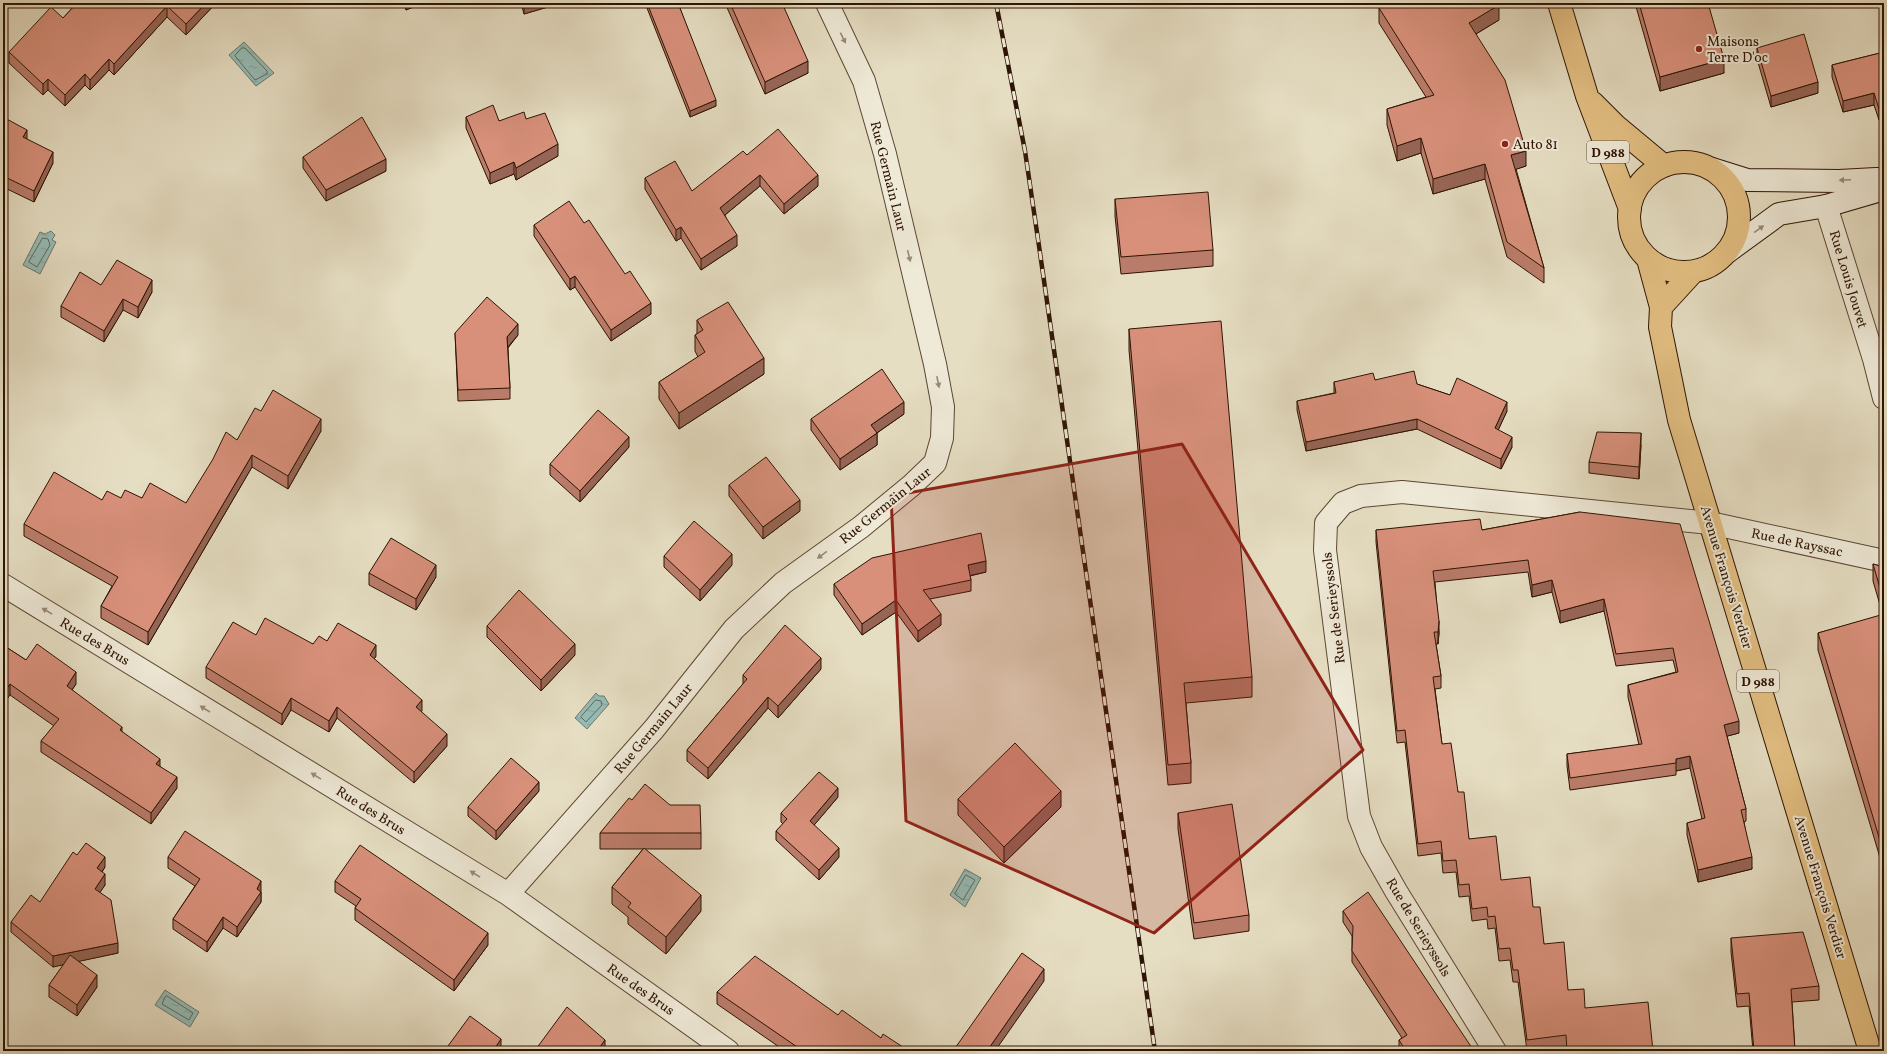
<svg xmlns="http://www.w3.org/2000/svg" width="1887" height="1054" font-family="Vollkorn,serif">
<defs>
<pattern id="water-ripples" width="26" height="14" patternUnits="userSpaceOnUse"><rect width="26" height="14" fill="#96bcb6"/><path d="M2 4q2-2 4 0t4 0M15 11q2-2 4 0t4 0" fill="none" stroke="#82a19b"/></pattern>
</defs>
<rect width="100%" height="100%" fill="#e6dec3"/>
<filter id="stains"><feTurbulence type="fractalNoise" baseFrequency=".005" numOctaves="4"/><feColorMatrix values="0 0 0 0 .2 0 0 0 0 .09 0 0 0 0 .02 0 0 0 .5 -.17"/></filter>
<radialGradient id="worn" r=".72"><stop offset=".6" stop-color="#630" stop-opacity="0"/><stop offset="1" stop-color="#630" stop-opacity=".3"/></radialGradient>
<path fill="url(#water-ripples)" stroke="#6c796e" d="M244 42 274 73 256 86 229 55Z
M51 231 55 235 52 240 56 242 40 274 23 265 40 232 45 234Z
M596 693 599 696H604L609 704 587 729 575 718Z
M965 869 981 878 965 907 950 895Z
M165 990 199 1012 190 1027 155 1005Z"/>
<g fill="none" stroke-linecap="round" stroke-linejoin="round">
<path stroke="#62685c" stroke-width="1" d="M242 48H245L267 71V74L255 80 235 56Z
M43 238 48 239 50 245 37 267 29 262Z
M596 700 601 701 602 705 586 722 581 717Z
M966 875 975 880 963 900 955 894Z
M167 996 193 1013 189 1020 162 1004 165 997Z"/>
<g stroke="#5c4632" stroke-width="24">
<path id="street" d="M1826 206 1874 359 1884 398
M3 585 508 894 728 1051
M508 894 654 729 734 629 783 583 861 527 912 485 935 463 942 438 943 407 935 364 885 154 864 81 827 3
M1495 1051 1396 891 1371 847 1359 816 1325 550 1326 523 1343 503 1361 496 1402 492 1710 523 1884 561"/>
</g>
<g stroke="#2e1402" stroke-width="24">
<path id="secondary" d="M1712 169 1747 180 1839 181 1876 179 1884 180
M1727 252 1779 214 1826 206 1884 189"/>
</g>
<g stroke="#2e1402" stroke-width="24">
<path id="primary" d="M1559 3 1587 96 1630 209
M1593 103 1616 126 1664 166
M1629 217a55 55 0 1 1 110 0a55 55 0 1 1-110 0Z
M1648 259 1661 307 1660 327 1679 420 1870 1051
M1661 307 1693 272"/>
</g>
<use href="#street" stroke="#efead8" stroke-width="22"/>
<use href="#secondary" stroke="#efead8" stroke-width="22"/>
<use href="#primary" stroke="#e3bf82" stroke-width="22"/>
<g stroke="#2e1402" stroke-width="4.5">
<path id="rail" d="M996 3 1025 151 1039 246 1155 1051"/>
</g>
<use href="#rail" stroke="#efead8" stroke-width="3" stroke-dasharray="9" stroke-linecap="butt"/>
</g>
<path fill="#ba7c6a" stroke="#2e1402" d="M77 3H216L186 35 167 17 114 75 109 70 90 90 85 85 65 106 48 90 43 95 9 63V52L63 18Z
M403 3H423L406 10Z
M521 3H558V4L524 14Z
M645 3H678L716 106 690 117Z
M725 3H782L808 73 765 94Z
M1598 3H1622L1599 7Z
M1635 3H1708L1724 73 1660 91Z
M1379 8 1499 20 1476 34 1526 166 1516 169 1544 268V283L1507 257 1485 179 1433 194 1421 153 1397 161 1387 125V109L1426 97 1379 23Z
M1757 48 1818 93 1771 107 1757 59Z
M1884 52V119L1879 120 1874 105 1843 112 1832 77V65Z
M3 117 53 163 34 202 3 187Z
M466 117 499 121 526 119 558 156 516 180 514 174 490 184 466 128Z
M747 155 818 186 784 214 760 186 725 215 737 246 701 270 681 238 676 241 645 189V178L692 191Z
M303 157 386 171 326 201 303 168Z
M1115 199 1213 250V266L1121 274 1115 216Z
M584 223 651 314 611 341 575 287 570 290 534 236V225Z
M101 285 152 292 138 318 123 310 104 342 61 317V306Z
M697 320 764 374 679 429 659 399V382L698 357 695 351V335L697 334Z
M1129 329 1252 677V697L1186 703 1191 763V783L1168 785 1129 350Z
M455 333 518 335 508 348 510 388V399L458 401Z
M1375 380 1417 384 1450 395 1507 411 1498 430 1512 447 1501 469 1417 429 1306 451 1297 410V401L1334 393V382Z
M261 411 321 431 288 489 252 467 148 645 101 618V606L112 586 24 536V524L102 500 121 498H142L186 503 237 440Z
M904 414 877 433V445L840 470 811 430V419Z
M1641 445 1639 479 1589 473V462Z
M629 447 580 502 550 475V464Z
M729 485 800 511 763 539 729 496Z
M1580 512 1739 733 1727 736 1746 809V821L1744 822 1752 869 1698 882 1687 835V823L1702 819 1690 768 1676 771V775L1570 790 1567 766V754L1639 745 1628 697V685L1676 672 1673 660 1616 666 1604 611 1560 623 1552 592 1532 597 1528 572 1435 582 1439 633 1438 644H1436L1441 676V688L1435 689 1442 744 1458 792 1469 839 1501 880 1533 907 1544 944 1568 990 1585 1008 1653 1051H1566V1047L1537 1051H1527L1518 982H1513L1510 960 1499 961 1495 928 1488 929 1487 919 1472 921 1469 896 1459 897 1456 872 1443 873 1441 853 1418 856 1405 742 1397 743 1376 542V530H1482Z
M664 556 732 565 700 601 664 567Z
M1873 564 1884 567V871L1818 650V633L1883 615 1873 581Z
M986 572 970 576 971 580V591L930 599 941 625 918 642 896 612 862 635 834 595V584Z
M369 573 436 577 416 610 369 585Z
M487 626 575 655 541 691 487 637Z
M256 635 313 644 327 641 376 656 374 659 422 711 421 712 447 746 414 783 337 718 329 732 291 710 282 725 206 678V667Z
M3 645 26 660 76 684 72 690 122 732 160 766 177 788 151 824 41 752V741L54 726 10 695Z
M821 669 778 718 768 708 708 779 687 761V750L743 684V675Z
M539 791 496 840 468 816V807Z
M838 797 814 825 839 857 819 880 776 840V831L783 824 781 822V813Z
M958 799 1061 807 1004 863 958 815Z
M632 800 701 833V849H645L701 911 666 954 628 924V917L612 904V887L643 849H600V833Z
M1178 813 1249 915V931L1194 939 1178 829Z
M168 857 261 892V902L237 937 223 928 207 952 173 929V919L195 886 168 868Z
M105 867 102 872 105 885 99 893 118 953 79 961 97 987 77 1016 49 997V985L64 964 53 967 11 932V922L40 902Z
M335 881 488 945 454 991 355 920V908L356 906 335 892Z
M1343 911 1474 1051H1399V1040L1402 1038 1352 962V936L1343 922Z
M1731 938 1819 986V1000L1792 1002 1795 1051H1808H1753L1749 1006 1737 1007 1731 952Z
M717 992 838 1015 881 1038 909 1051H785L717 1004Z
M448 1046 501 1050 448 1051Z"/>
<path fill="#976556" stroke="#2e1402" d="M206 3H216L186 35V24Z
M406 3H423L406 10Z
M524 3H558V4L524 14Z
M1499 5V20L1469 38V23Z
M167 6V17L114 75V64Z
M109 59V70L90 90V80Z
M1724 59V73L1660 91V77Z
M808 61V73L765 94V82Z
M85 74V85L65 106V95Z
M48 79V90L43 95V84Z
M1818 82V93L1771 107V96Z
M1874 93V105L1843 112V101Z
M716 100V106L690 117V111Z
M1884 107V119L1879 120V109Z
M27 130V141L23 137Z
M1421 138V153L1397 161V146Z
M558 144V156L516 180V168Z
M1526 151V166L1511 171V155Z
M53 152V163L34 202V191Z
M386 159V171L326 201V190Z
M514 162V174L490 184V173Z
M1485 164V179L1433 194V179Z
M760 175V186L720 219V208Z
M818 175V186L784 214V204Z
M681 227V238L676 241V230Z
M737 235V246L701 270V259Z
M575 276V287L570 290V279Z
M152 280V292L138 318V307Z
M123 299V310L104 342V331Z
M651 303V314L611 341V330Z
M518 324V335L507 348V337Z
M764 358V374L679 429V413Z
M904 402V414L871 437V425Z
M1507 402V411L1495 437V428Z
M321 419V431L288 489V476Z
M1417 419V429L1306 451V442Z
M877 433V445L840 470V459Z
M1641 433V445L1639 479V467Z
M629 437V447L580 502V491Z
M1512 437V447L1501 469V459Z
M252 455V467L148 645V632Z
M800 500V511L763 539V527Z
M732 554V565L700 601V590Z
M986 561V572L968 576V565Z
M436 565V577L416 610V599Z
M1552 580V592L1532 597V585Z
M1604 599V611L1560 623V611Z
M896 600V612L862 635V624Z
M941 614V625L918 642V631Z
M1439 621V633L1438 644V632Z
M575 644V655L541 691V680Z
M376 645V656L370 666V655Z
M821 658V669L778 718V706Z
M76 672V684L67 697V686Z
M10 684V695L3 705V693Z
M768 697V708L708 779V768Z
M291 698V710L282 725V714Z
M422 700V711L416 718V707Z
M337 707V718L329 732V721Z
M1739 721V733L1724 737V725Z
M122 727V738L120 730Z
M447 734V746L414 783V772Z
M1690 756V768L1676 771V759Z
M160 759V770L156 764Z
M177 777V788L151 824V813Z
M539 782V791L496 840V831Z
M838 788V797L810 830V821Z
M1061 791V807L1004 863V847Z
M839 848V857L819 880V870Z
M105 857V867L97 879V868Z
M1752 857V869L1698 882V870Z
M105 874V885L95 900V889Z
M261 881V902L237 937V927L257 889Z
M701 895V911L666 954V937Z
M223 917V928L207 952V942Z
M488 933V945L454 991V980Z
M118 943V953L53 967V956Z
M1044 969V981L995 1051H987Z
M97 975V987L77 1016V1005Z
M501 1039V1050L493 1051Z
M605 1040V1051H597Z"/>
<path fill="#d8907b" stroke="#2e1402" d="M77 3H206L186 24 167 6 114 64 109 59 90 80 85 74 65 95 48 79 43 84 9 52 51 7 63 18Z
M647 3H678L716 100 690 111Z
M730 3H782L808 61 765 82Z
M1386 3H1498L1499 5 1469 23 1505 80 1526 151 1511 155 1544 268 1507 242 1485 164 1433 179 1421 138 1397 146 1387 109 1434 95 1379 8Z
M1639 3H1708L1724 59 1660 77Z
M1804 34 1818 82 1771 96 1757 48Z
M1884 52V107L1879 109 1874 93 1843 101 1832 65Z
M493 105 499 121 524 112 526 119 545 113 558 144 516 168 514 162 490 173 466 117Z
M3 117 27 130 23 137 53 152 34 191 3 176Z
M362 117 386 159 326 190 303 157Z
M778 129 818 175 784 204 760 175 720 208 737 235 701 259 681 227 676 230 645 178 675 161 692 191 743 151 747 155Z
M1208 192 1213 250 1121 257 1115 199Z
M569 201 584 223 589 220 625 274 630 271 651 303 611 330 575 276 570 279 534 225Z
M117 260 152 280 138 307 123 299 104 331 61 306 80 272 101 285Z
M487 297 518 324 507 337 510 388 458 390 455 333Z
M728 302 764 358 679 413 659 382 705 352 695 335 703 330 697 320Z
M1221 321 1252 677 1184 683 1191 763 1168 765 1129 329Z
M882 369 904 402 871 425 877 433 840 459 811 419Z
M1414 371 1417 384 1450 395 1457 378 1507 402 1495 428 1512 437 1501 459 1417 419 1306 442 1297 401 1336 393 1334 382 1373 373 1375 380Z
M273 390 321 419 288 476 252 455 148 632 101 606 118 577 24 524 54 472 102 500 107 491 121 498 125 490 142 498 150 483 186 503 213 459 226 432 237 440 255 408 261 411Z
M598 410 629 437 580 491 550 464Z
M1597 432 1641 433 1639 467 1589 462Z
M766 457 800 500 763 527 729 485Z
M1580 512 1680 524 1739 721 1724 725 1746 809 1741 810 1752 857 1698 870 1687 823 1705 818 1690 756 1676 759V763L1570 778 1567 754 1642 744 1628 685 1678 672 1673 648 1616 654 1604 599 1560 611 1552 580 1532 585 1528 560 1433 571 1439 621 1438 632H1434L1441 676 1433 677 1442 744 1451 743 1458 792H1464L1469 839 1496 836 1501 880 1530 877 1533 907H1540L1544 944 1564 942 1568 990 1584 989 1585 1008 1648 1002 1653 1051H1567L1566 1035 1527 1040 1518 970H1513L1510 948 1499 949 1495 916 1488 917 1487 907 1472 909 1469 884 1459 885 1456 860 1443 861 1441 841 1418 844 1405 730 1397 731 1376 530 1480 519 1482 530Z
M694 521 732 554 700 590 664 556Z
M981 533 986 561 968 565 971 580 923 590 941 614 918 631 896 600 862 624 834 584 872 558Z
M391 538 436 565 416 599 369 573Z
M1873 564 1884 567V602Z
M519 590 575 644 541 680 487 626Z
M1884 614V854L1818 633Z
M265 618 313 644 319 636 327 641 338 623 376 645 370 655 422 700 416 707 447 734 414 772 337 707 329 721 291 698 282 714 206 667 233 622 256 635Z
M785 625 821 658 778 706 768 697 708 768 687 750 747 679 743 675Z
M37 644 76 672 67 686 122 727 120 730 160 759 156 764 177 777 151 813 41 741 59 719 10 684 3 693V645L26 660Z
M1015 743 1061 791 1004 847 958 799Z
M511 758 539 782 496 831 468 807Z
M819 772 838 788 810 821 839 848 819 870 776 831 787 819 781 813Z
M645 784 670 805H700L701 833H600L629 798 632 800Z
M1232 804 1249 915 1194 923 1178 813Z
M185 831 261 881 257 889 261 892 237 927 223 917 207 942 173 919 200 879 168 857Z
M86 843 105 857 97 868 105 874 95 889 111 900 118 943 53 956 11 922 31 895 40 902 73 852 77 855Z
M360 845 488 933 454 980 355 908 361 899 335 881Z
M644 848 701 895 666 937 628 907 631 903 612 887Z
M1368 892 1474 1051H1406L1399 1040 1407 1035 1352 951 1353 926 1343 911Z
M1803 932 1819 986 1791 989 1795 1051H1808H1754L1749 993 1737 994 1731 938Z
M1022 953 1044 969 987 1051H953Z
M70 955 97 975 77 1005 49 985Z
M755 956 838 1015 842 1010 881 1038 883 1034 909 1051H803L717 992Z
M567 1007 605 1040 597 1051H539L536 1049Z
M470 1016 501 1039 493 1051H455L448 1046Z"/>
<defs><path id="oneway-solid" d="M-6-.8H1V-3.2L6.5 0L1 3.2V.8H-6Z"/></defs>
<g fill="#988a78">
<use href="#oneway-solid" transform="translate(843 38) rotate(64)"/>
<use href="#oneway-solid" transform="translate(1845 180) rotate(177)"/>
<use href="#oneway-solid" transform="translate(1759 229) rotate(-36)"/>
<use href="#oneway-solid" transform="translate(909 256) rotate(76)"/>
<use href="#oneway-solid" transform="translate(938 382) rotate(79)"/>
<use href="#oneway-solid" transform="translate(822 555) rotate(144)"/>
<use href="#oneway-solid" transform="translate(47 611) rotate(-149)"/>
<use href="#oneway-solid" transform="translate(205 709) rotate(-148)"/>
<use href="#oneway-solid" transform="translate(316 776) rotate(-148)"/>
<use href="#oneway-solid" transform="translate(475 874) rotate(-148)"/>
</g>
<path fill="#8f2418" fill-opacity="0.2" stroke="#8f2418" stroke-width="3" stroke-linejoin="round" d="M1182 444 1363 750 1154 933 906 821 891 496Z"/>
<g fill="#8f2418" stroke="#efead8" stroke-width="1.5">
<circle cx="1699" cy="49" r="4"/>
<circle cx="1505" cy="144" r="4"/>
</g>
<g text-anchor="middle" stroke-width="4" stroke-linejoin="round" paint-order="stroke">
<g fill="#efead8" stroke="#685442" stroke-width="1">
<rect x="1587" y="141" width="42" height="22" rx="3"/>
<rect x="1737" y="670" width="42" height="22" rx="3"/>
</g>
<g font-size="13" font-weight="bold" fill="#2e1402">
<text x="1608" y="157">D 988</text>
<text x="1758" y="686">D 988</text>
</g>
<g font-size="14" fill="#2e1402" stroke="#efead8" text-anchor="start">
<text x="1707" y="46">Maisons<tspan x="1707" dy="16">Terre D'oc</tspan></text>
<text x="1513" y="149">Auto 81</text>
</g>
<g font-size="14" fill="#2e1402" stroke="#efead8">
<text transform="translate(889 176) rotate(76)" y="5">Rue Germain Laur</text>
<text transform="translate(1849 279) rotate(73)" y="5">Rue Louis Jouvet</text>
<text transform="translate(885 505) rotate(-39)" y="5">Rue Germain Laur</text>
<text transform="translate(1797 542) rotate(12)" y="5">Rue de Rayssac</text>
<text transform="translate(1727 577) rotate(73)" y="5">Avenue François Verdier</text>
<text transform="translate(1333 608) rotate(-97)" y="5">Rue de Serieyssols</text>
<text transform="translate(95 641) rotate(31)" y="5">Rue des Brus</text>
<text transform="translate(653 728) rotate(-50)" y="5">Rue Germain Laur</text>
<text transform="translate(371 810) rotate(32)" y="5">Rue des Brus</text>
<text transform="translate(1821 887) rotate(73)" y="5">Avenue François Verdier</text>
<text transform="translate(1419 927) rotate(59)" y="5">Rue de Serieyssols</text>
<text transform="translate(641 989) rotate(35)" y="5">Rue des Brus</text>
</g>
</g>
<rect width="1887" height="1054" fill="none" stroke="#e6dec3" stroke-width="16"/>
<rect x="4" y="4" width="1879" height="1046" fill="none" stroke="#2e1402" stroke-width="2"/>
<rect x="8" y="8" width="1871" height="1038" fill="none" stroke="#2e1402"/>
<rect width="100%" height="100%" filter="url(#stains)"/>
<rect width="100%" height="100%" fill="url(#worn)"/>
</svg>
